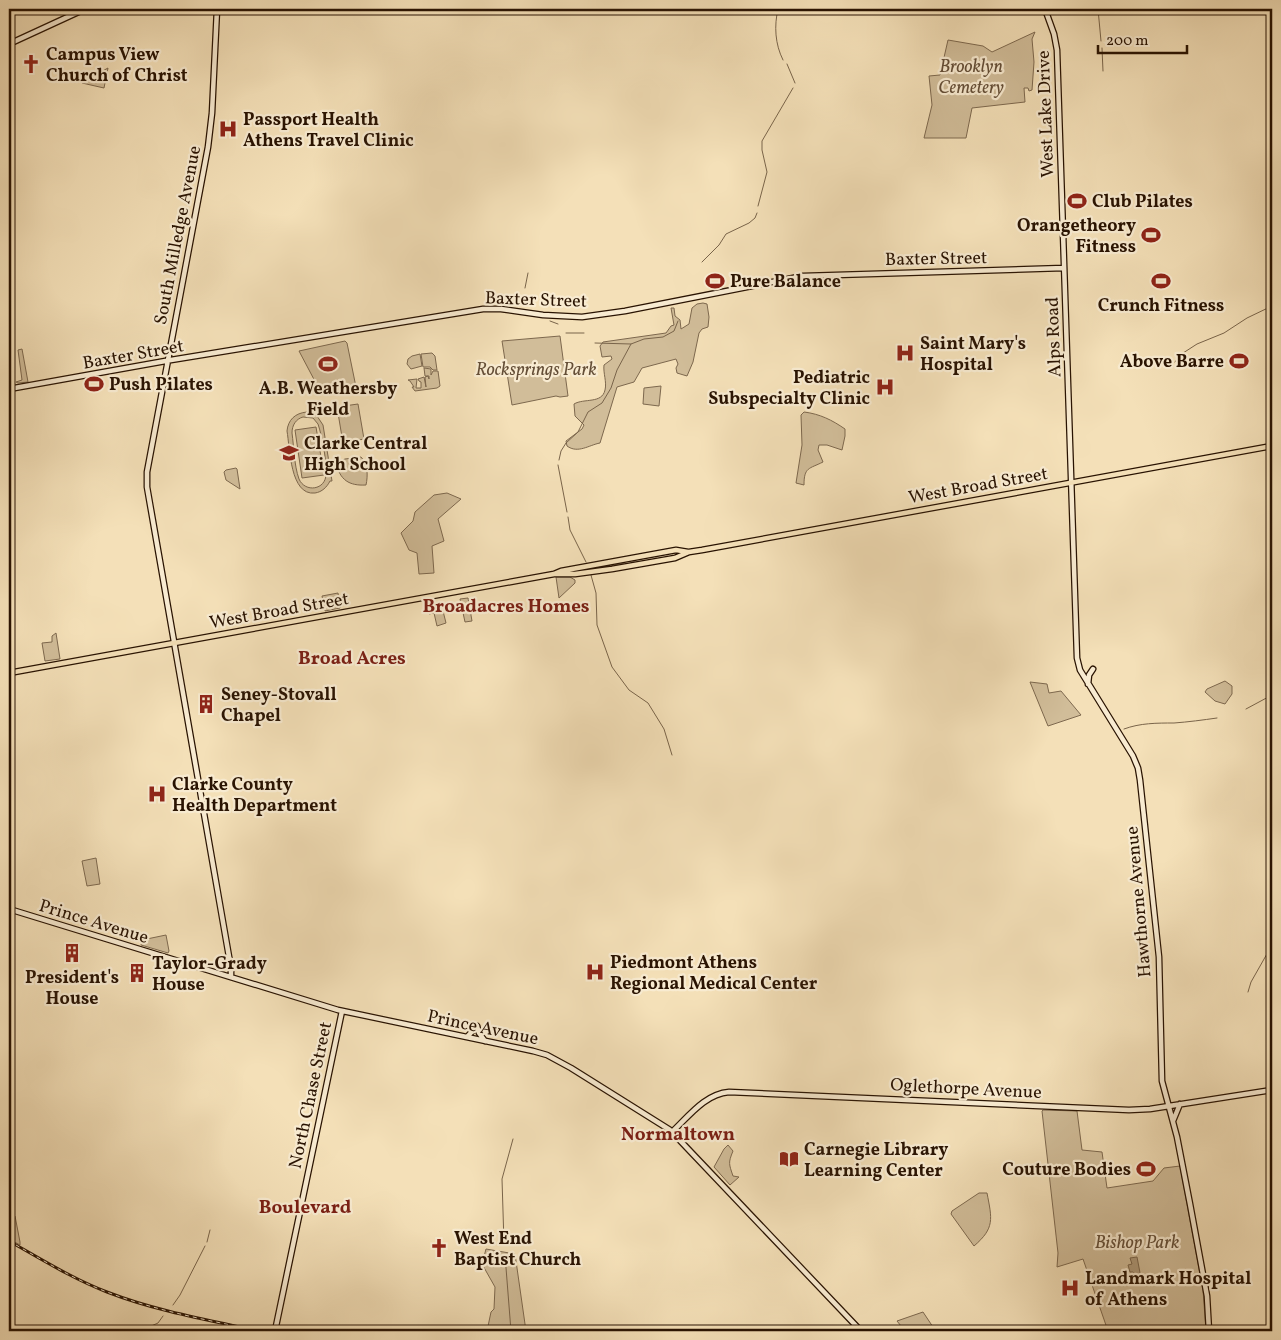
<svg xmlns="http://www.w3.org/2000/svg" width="1281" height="1340" font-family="Vollkorn,serif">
<rect width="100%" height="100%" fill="#f4e0b8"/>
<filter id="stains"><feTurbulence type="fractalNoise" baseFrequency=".004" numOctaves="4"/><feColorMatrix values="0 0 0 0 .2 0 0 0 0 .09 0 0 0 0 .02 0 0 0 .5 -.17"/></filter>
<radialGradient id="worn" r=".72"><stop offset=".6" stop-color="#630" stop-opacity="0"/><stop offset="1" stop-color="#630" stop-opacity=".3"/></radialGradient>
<path fill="#d1bd99" stroke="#7d684e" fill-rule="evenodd" d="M1035 32 1032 39 1034 62 1032 90 1029 91 1028 88H1024L1025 102 972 108 966 138H924L932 105 929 76 940 75 948 40 983 46 992 52Z
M108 68 104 88 82 83V82Z
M703 303 707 304 709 317 708 327 702 329 699 333 693 362 687 376 677 373 676 368 678 364 676 359 642 368 634 382 617 387 600 443C589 445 578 454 567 446L566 441 582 429 584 425 575 416 574 404C584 398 602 404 605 390 607 382 603 373 604 365L612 359 611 356 602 357 600 346 603 342 666 333 671 326 674 325 671 308H674L675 316 680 320 681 329 689 324 692 308 697 304Z
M560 336 568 396 560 397 556 396 512 405 502 341Z
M345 341 347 343 356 387C345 394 330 393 318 387L299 351Z
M22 349 28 382 18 383 16 382 22 380 18 350Z
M432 353 435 356 437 370H433L430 367H423L421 354Z
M420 354 422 366 411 369 407 364 408 359 412 356Z
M424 368 431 369V375L433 371H438L440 386 437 388 415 391 412 387H414L410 381 408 380 417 379 416 388H421V382L419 381 418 379 424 377 426 387 425 377 428 376 429 379V376H425Z
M661 386 659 406 643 404 644 388Z
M358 404 364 439 343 443 337 407Z
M307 412 317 416 323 425 332 481H330C327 487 322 492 315 493 290 496 290 448 287 431 288 420 295 413 307 412ZM303 417 313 418 318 424C322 436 327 462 326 474 326 490 305 493 299 479 294 465 294 447 292 433 292 425 296 419 303 417Z
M804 412C820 414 832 420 845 429V436L842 450 827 445H819L818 450 823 462C809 469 804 467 804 485L796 483 802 445 801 415Z
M316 427 324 475 302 478 295 430Z
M361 457C368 464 368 476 366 485 349 486 340 480 336 463L345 459Z
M236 468 237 469 240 489 226 480 224 472 226 470Z
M447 493 461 499 438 519 444 541 432 546 434 573 419 574 417 553 409 550 401 533 413 521 415 512 434 495Z
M556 577H570L575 580V583L559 598Z
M338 593 340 608 325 611 322 596Z
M468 598 472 621 465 622 460 599Z
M447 605 443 611 446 623 437 626 434 613 429 614 427 609Z
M56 633 60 659 45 661 42 643 52 642V636Z
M1225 681 1232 686V694L1225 704 1215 701 1205 692 1207 689Z
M1030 682 1047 684 1049 693 1061 691 1081 715 1048 726Z
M96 858 100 884 87 886 82 861Z
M166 935 169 951 168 953 141 945 142 940Z
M1043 1110 1077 1111 1082 1150 1102 1152 1107 1188 1153 1181 1164 1168 1180 1166 1203 1290 1206 1331H1108L1083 1259 1057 1267 1058 1253 1042 1111Z
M728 1145 733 1151C728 1163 729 1164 733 1176L739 1177 730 1185 714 1167 724 1149Z
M979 1193H987C992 1219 995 1228 974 1246L951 1214 952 1211Z
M15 1216 20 1242V1245L9 1239V1217Z
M486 1249 515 1254 526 1331H487L491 1312 494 1309 495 1287 482 1264Z
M923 1312 933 1327 921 1331H905L897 1321Z"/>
<path fill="#af9a7a" stroke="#79644a" d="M1137 1257 1141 1278 1134 1280 1133 1272H1130L1128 1265 1132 1264 1130 1258Z"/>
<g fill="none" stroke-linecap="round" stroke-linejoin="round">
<path stroke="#79644a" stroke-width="1" d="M778 9C774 26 775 44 783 60
M1098 9 1101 41
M1102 48 1103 71
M787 64 795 83
M758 206 767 172 762 150V141L793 88
M702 262 719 245 726 234 749 223 755 218 757 213
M525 288 528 273
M550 321 558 324
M566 333H584
M595 343 631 344 644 339 663 337 674 331 678 321
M1175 362 1180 355 1197 344 1224 333 1247 318 1272 306
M559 460 561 451 566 443 578 432 588 412 602 403 611 388 617 370 631 344
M558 465 567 512
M568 517 570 530 586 562
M589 568 596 593 597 625 612 667 629 690 648 703 664 729 672 755
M1246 709 1272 695
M1124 729C1140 723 1157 723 1174 723 1188 722 1203 720 1217 718
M1248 992 1251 982 1272 945
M207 1242 210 1230
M504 1243 502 1179 513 1139
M505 1255 511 1331
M173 1305 180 1295 205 1246
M149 1327 158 1323 163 1316"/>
<g stroke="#291302" stroke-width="7">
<path id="secondary" d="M217 9 212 113 208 147 147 472V487L231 968V977
M1045 9 1054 34 1057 50 1077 658 1080 670 1133 756 1138 768 1140 780 1159 957 1162 1081 1177 1137 1190 1204 1207 1296 1209 1331
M9 44 85 9
M9 389 171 360 483 309H501L543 315 582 317 625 311 803 276 1064 268
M1088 684 1089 675 1093 669
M9 909 338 1010 533 1051 547 1055 571 1068 670 1130 861 1331
M477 1026 479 1033 485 1041
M467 1037 477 1026
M1173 1121 1180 1104
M672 1132C689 1116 705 1094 729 1092L1129 1110 1150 1109 1272 1090
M275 1331 342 1011"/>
</g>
<g stroke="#291302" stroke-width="7">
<path id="primary" d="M554 574H575L612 569 675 558 689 552 702 550 1272 446
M9 673 554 574 561 571 676 550 688 552"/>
</g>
<use href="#secondary" stroke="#f8ebd1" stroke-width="4.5"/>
<use href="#primary" stroke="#f4e0b8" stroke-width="4.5"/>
<g stroke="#291302" stroke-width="3">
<path id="rail" d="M9 1241C41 1259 73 1279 107 1292 156 1311 208 1320 259 1331"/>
</g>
<use href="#rail" stroke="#f8ebd1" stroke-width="1" stroke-dasharray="4" stroke-linecap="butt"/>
</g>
<defs>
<g id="church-bare" transform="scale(1.5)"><path d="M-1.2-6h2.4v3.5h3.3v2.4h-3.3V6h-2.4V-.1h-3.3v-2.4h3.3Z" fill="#8f2418" stroke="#f8ebd1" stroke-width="2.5" paint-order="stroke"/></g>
<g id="hospital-bare" transform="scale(1.5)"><path d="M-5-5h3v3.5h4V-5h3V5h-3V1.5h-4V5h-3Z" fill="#8f2418" stroke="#f8ebd1" stroke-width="2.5" paint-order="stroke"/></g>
<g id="stadium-bare" transform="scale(1.5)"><path d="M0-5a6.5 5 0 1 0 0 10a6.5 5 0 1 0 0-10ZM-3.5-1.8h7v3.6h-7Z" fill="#8f2418" stroke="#f8ebd1" stroke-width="2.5" paint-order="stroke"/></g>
<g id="school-bare" transform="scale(1.5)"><path d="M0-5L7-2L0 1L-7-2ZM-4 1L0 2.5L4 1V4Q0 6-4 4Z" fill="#8f2418" stroke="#f8ebd1" stroke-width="2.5" paint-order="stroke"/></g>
<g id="building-bare" transform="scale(1.5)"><path d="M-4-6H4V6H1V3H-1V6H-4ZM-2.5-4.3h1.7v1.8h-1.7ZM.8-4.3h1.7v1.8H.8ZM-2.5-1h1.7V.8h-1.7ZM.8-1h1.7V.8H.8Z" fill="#8f2418" stroke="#f8ebd1" stroke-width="2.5" paint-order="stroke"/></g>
<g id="library-bare" transform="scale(1.5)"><path d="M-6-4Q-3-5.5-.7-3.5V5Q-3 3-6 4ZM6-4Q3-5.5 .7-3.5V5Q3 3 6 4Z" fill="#8f2418" stroke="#f8ebd1" stroke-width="2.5" paint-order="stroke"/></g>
</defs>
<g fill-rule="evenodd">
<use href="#church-bare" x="31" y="64"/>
<use href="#hospital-bare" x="228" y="129"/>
<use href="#stadium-bare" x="1077" y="201"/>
<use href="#stadium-bare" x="1151" y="235"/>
<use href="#stadium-bare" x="715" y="281"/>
<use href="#stadium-bare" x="1161" y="281"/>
<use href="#hospital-bare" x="905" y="353"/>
<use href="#stadium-bare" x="1239" y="361"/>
<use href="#stadium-bare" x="328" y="364"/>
<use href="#stadium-bare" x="94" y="384"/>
<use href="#hospital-bare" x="885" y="387"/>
<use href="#school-bare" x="289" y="453"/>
<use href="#building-bare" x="206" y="704"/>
<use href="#hospital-bare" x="157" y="794"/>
<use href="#building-bare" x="72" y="953"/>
<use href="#hospital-bare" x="595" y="972"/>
<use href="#building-bare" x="137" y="973"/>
<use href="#library-bare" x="789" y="1159"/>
<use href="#stadium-bare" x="1146" y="1169"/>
<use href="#church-bare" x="439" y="1248"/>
<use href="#hospital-bare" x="1070" y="1288"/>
</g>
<g text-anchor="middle" stroke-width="4.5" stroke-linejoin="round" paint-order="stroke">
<g font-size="18" font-weight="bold" fill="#291302" stroke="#f8ebd1" text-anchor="start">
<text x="46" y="60">Campus View<tspan x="46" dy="21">Church of Christ</tspan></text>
<text x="243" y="125">Passport Health<tspan x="243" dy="21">Athens Travel Clinic</tspan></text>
<text x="1092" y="207">Club Pilates</text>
<text x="1136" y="231" text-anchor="end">Orangetheory<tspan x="1136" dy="21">Fitness</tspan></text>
<text x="730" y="287">Pure Balance</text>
<text x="1161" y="311" text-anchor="middle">Crunch Fitness</text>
<text x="920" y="349">Saint Mary's<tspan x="920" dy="21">Hospital</tspan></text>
<text x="1224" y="367" text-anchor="end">Above Barre</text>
<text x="870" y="383" text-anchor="end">Pediatric<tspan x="870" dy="21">Subspecialty Clinic</tspan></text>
<text x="109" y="390">Push Pilates</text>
<text x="328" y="394" text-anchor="middle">A.B. Weathersby<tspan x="328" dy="21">Field</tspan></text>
<text x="304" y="449">Clarke Central<tspan x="304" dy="21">High School</tspan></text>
<text x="221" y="700">Seney-Stovall<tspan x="221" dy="21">Chapel</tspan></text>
<text x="172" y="790">Clarke County<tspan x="172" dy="21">Health Department</tspan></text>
<text x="610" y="968">Piedmont Athens<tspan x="610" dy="21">Regional Medical Center</tspan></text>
<text x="152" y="969">Taylor-Grady<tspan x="152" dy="21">House</tspan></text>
<text x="72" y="983" text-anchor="middle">President's<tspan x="72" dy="21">House</tspan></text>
<text x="804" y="1155">Carnegie Library<tspan x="804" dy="21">Learning Center</tspan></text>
<text x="1131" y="1175" text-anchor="end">Couture Bodies</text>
<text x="454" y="1244">West End<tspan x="454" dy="21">Baptist Church</tspan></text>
<text x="1085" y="1284">Landmark Hospital<tspan x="1085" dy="21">of Athens</tspan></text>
</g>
<g font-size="18" font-style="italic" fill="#644e37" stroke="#f8ebd1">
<text x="971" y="72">Brooklyn<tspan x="971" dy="21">Cemetery</tspan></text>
<text x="536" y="375">Rocksprings Park</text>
<text x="1137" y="1248">Bishop Park</text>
</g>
<g font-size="18" fill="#291302" stroke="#f8ebd1">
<text transform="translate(1045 114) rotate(-92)" y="6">West Lake Drive</text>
<text transform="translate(177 235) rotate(-79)" y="6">South Milledge Avenue</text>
<text transform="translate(936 258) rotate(-1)" y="6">Baxter Street</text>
<text transform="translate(536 299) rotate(2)" y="6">Baxter Street</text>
<text transform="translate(1053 337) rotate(-92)" y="6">Alps Road</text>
<text transform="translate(133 354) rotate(-10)" y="6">Baxter Street</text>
<text transform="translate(978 485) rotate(-10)" y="6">West Broad Street</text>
<text transform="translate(279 610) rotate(-10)" y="6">West Broad Street</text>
<text transform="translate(1138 902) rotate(-95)" y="6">Hawthorne Avenue</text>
<text transform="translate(94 921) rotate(17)" y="6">Prince Avenue</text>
<text transform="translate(483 1027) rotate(12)" y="6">Prince Avenue</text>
<text transform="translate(966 1088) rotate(3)" y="6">Oglethorpe Avenue</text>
<text transform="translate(310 1095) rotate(-78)" y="6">North Chase Street</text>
</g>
<g font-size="19" font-weight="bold" fill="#7a1f14" stroke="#f8ebd1">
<text x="506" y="612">Broadacres Homes</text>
<text x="352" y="664">Broad Acres</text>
<text x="678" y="1140">Normaltown</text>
<text x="305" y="1213">Boulevard</text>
</g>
</g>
<rect width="1281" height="1340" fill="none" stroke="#f4e0b8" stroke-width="30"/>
<rect x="10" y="10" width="1261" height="1320" fill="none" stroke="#291302" stroke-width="2.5"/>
<rect x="15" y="15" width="1251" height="1310" fill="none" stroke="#291302"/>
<path d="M1098 45v8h89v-8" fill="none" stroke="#291302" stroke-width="2.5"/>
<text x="1106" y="45" font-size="15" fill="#291302" stroke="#f8ebd1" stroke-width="4" paint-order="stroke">200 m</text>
<rect width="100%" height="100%" filter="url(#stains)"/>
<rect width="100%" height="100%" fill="url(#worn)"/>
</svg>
